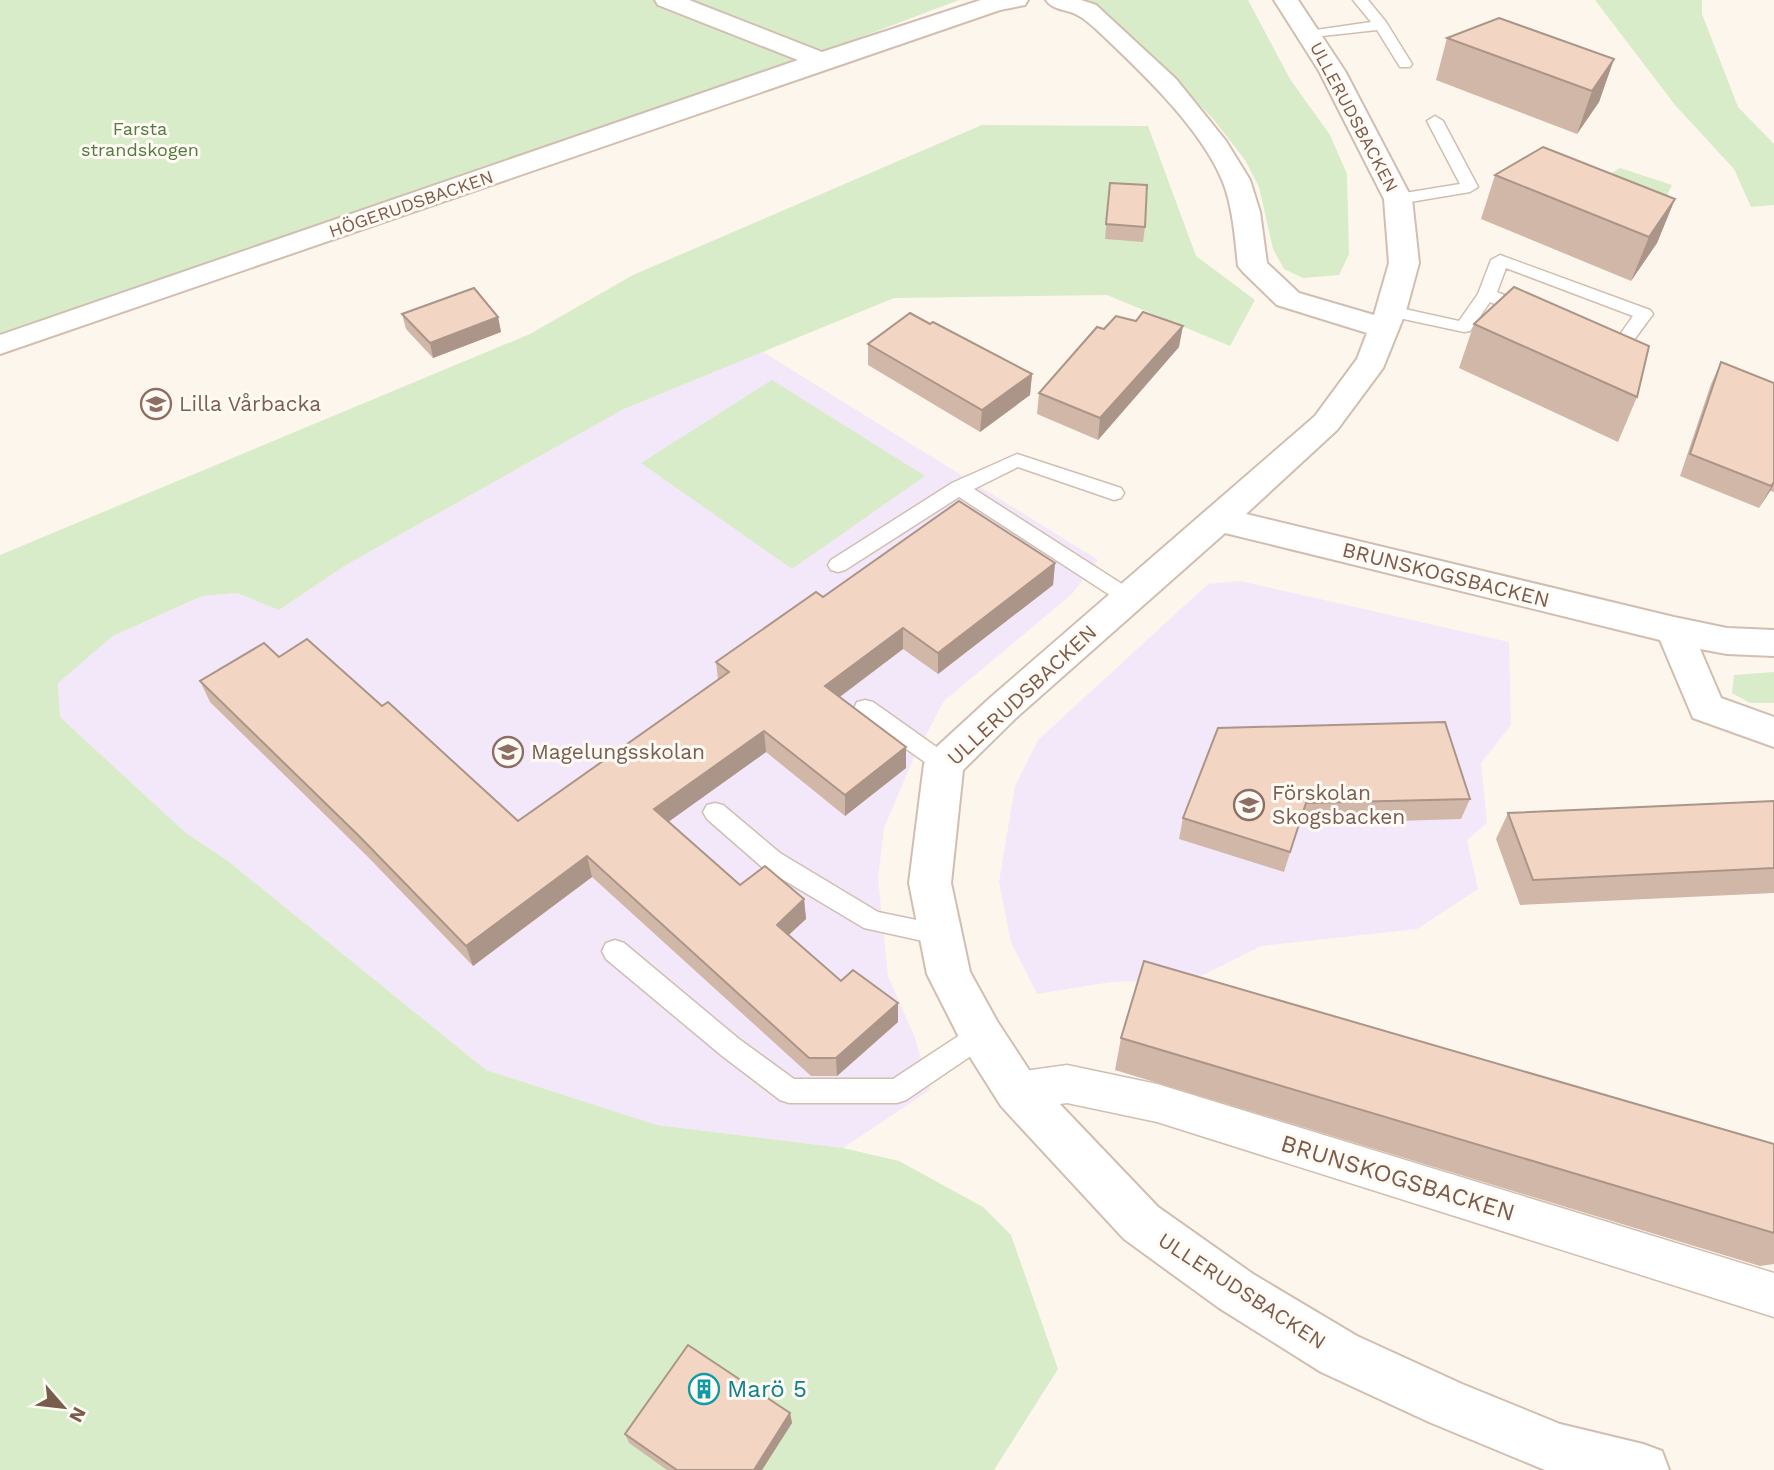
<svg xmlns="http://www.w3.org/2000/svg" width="1774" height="1470" font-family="'Work Sans',sans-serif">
<rect width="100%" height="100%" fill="#fdf6ec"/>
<path fill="#f3e8fa" d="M763 352 1098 560 1072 594 944 701 915 755 884 828 878 878 888 976 915 1038 930 1090 843 1148 657 1125 486 1070 228 861 186 833 60 717 58 682 113 636 202 596 237 593 279 610 346 565 624 409Z
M1240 581 1509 642 1511 725 1481 763 1487 823 1467 840 1478 889 1417 929 1261 946 1195 979 1111 982 1037 994 1011 942 999 882 1015 786 1038 740 1208 584Z"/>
<path fill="#d8ecc9" d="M0 0H959L843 44 0 337Z
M1079 0H1248L1290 79 1330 135 1347 174 1349 254 1339 275 1303 278 1284 269 1273 249 1259 187 1245 160 1214 120 1163 67 1111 19Z
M1595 0H1702V14L1738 107 1774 144V205L1751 207 1734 169 1675 105Z
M982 125 1148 126 1196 256 1255 300 1230 346 1107 295 894 298 624 409 346 565 279 610 237 593 202 596 113 636 58 683 60 717 186 833 228 861 486 1070 657 1125 843 1148 899 1161 983 1207 1011 1235 1058 1369 994 1470H0V555L530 334 633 275Z
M1620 168 1672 185 1657 216 1582 192Z
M772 380 925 476 792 569 641 463Z
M1774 672V703H1750L1732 693 1734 675Z"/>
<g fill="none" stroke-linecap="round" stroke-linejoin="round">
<g stroke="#d1beb0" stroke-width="3">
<path id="service" d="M1353 0H1368L1386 22 1412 64 1410 67H1400L1377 30 1304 38 1302 35 1309 31 1371 22Z
M1435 116 1443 121 1478 187 1470 192 1398 204 1392 203 1390 199 1392 195 1460 184 1427 121Z
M1500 255 1650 310 1653 314 1623 355H1611L1596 346 1605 340 1614 343 1633 316 1506 268 1497 292 1535 308 1538 312 1535 316H1523L1490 302 1470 331 1464 332 1385 315 1382 311 1391 306 1459 321 1478 294 1491 260Z
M1017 454 1121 488 1124 493 1121 498 1114 500 1018 467 974 489 1136 593 1140 598 1136 603 1129 606 1122 603 959 497 845 570 838 572 831 570 828 565 831 560 952 483Z
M865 700 873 702 952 758 956 764 952 770 944 773 936 770 857 714 854 708 857 702Z
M715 803 723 805 780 853 878 912 950 927 954 934 950 941 941 945 864 928 762 867 707 819 703 812 707 805Z
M615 940 624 943 739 1039 794 1079H893L972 1027 981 1023 990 1027 994 1035 990 1043 906 1100 897 1103H789L780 1100 721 1055 606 959 602 951 606 943Z"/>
</g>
<g stroke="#d1beb0" stroke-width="3">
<path id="pedestrian" d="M1067 1065 1157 1084 1774 1273V1317L1157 1122 1067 1103 1017 1110 1002 1104 996 1091 1002 1078 1017 1072Z"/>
</g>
<g stroke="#d1beb0" stroke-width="4">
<path id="minor" d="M655 0H689L822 52 981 0H1028L1025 5 1000 10 0 354V335L798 60 658 5Z
M1046 0H1081L1096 5 1176 79 1226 141 1250 180 1260 212 1267 263 1299 293 1374 315 1389 263 1384 199 1319 71 1274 0H1298L1345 71 1412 199 1419 263 1406 311 1383 368 1337 430 1246 514 1674 617 1727 628 1774 630V656L1727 654 1700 649 1721 698 1774 717V747L1693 718 1660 640 1225 533 1017 717 963 770 951 883 970 972 997 1021 1033 1076 1158 1207 1253 1274 1357 1336 1462 1384 1560 1424 1643 1444 1662 1451 1669 1470H1545L1429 1422 1321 1372 1219 1308 1124 1239 1001 1106 965 1049 927 974 909 883 924 764 930 753 991 697 1315 416 1357 359 1367 333 1277 305 1243 272 1238 266C1235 238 1233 208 1223 182 1201 127 1138 69 1096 29 1091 25 1085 19 1079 16 1069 9 1053 11 1046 0Z"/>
</g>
<use href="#service" fill="#fff" fill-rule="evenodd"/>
<use href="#pedestrian" fill="#fff" fill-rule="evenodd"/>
<use href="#minor" fill="#fff" fill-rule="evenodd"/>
</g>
<path fill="#d1b7a8" d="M1447 38 1614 59 1599 102 1577 134 1436 80Z
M1495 175 1675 199 1657 243 1631 281 1481 219Z
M1110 183 1145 227 1143 242 1105 239Z
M402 314 498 317 501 332 433 358 406 329Z
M1474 324 1637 397 1618 442 1459 368Z
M868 344 1032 374 1030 395 980 432 868 365Z
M1179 347 1098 440 1037 414 1039 393Z
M1721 362 1774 383V492L1770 491 1759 508 1680 476 1711 384Z
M1055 563 1053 585 938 674 903 649 840 697 906 768 845 816 766 752 668 822 740 885 804 899 806 919 788 935 841 981 898 1022 837 1076H811L592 877 473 966 368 857 210 702 200 681 279 657 382 706 518 821 718 680 716 662 823 597Z
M1218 728 1470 799 1461 819 1299 824 1284 872 1179 839 1183 818Z
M1774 801V893L1520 905 1496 839 1508 813Z
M1121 1038 1774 1144V1264L1760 1266 1115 1070Z
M790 1413 792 1423 762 1470H667L629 1443 625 1434Z"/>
<path fill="#aa9588" d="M1614 59 1599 102 1577 134 1592 91Z
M1675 199 1657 243 1631 281 1649 237Z
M498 317 501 332 433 358 430 343Z
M1183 326 1179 347 1098 440 1100 418Z
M1032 374 1030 395 980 432 982 410Z
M1774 482V484L1770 491 1759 508Z
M1055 563 1053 585 938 674V653Z
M903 628V649L826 707 825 686Z
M764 731 766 752 657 830 654 809Z
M906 747V768L845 816V795Z
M587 856 592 877 473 966 466 946Z
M804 899 806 919 778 945 777 925Z
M898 1003V1022L837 1076 836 1058Z
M790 1413 792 1423 762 1470H754Z"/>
<path fill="#f3d5c3" stroke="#aa9588" stroke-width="2" d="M1499 18 1614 59 1592 91 1447 38Z
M1543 147 1675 199 1649 237 1495 175Z
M1110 183 1147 185 1145 227 1106 224Z
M1514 287 1649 346 1637 397 1474 324Z
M474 288 498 317 430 343 402 314Z
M1143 312 1183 326 1100 418 1039 393 1097 327 1104 329 1116 316 1136 321Z
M910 313 930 324 933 322 1032 374 982 410 868 344Z
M1721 362 1774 383V482L1771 486 1690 454Z
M959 501 1055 563 938 653 903 628 825 686 906 747 845 795 764 731 654 809 740 885 765 866 804 899 777 925 841 981 853 970 898 1003 836 1058H809L587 856 466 946 359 836 200 681 264 643 279 657 307 639 382 706 388 702 518 821 729 672 716 662 816 592 823 597Z
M1445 722 1470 799 1306 803 1290 852 1183 818 1218 728Z
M1774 801V868L1533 880 1508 813Z
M1144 961 1774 1144V1233L1121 1038Z
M688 1345 790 1413 754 1470H677L625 1434Z"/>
<defs>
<g id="school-ring" transform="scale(1.575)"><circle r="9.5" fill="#fffaf3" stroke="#8d6e63" stroke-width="1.5"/><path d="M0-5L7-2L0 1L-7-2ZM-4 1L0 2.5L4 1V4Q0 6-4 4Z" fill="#8d6e63"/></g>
<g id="building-ring" transform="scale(1.575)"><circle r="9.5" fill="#fffaf3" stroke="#0f9aa8" stroke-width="1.5"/><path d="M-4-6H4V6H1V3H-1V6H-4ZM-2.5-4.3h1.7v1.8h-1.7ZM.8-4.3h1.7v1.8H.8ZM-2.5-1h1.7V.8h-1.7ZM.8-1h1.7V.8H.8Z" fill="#0f9aa8"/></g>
</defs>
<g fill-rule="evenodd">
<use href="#school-ring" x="156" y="404"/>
<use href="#school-ring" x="508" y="752"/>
<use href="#school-ring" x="1249" y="805"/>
<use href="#building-ring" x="704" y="1389"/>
</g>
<g text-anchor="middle" stroke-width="6" stroke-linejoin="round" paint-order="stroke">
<g font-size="18" fill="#7a5c4d" stroke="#fffaf3">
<text transform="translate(1354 117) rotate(62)" y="6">ULLERUDSBACKEN</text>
<text transform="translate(411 204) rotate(-19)" y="6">HÖGERUDSBACKEN</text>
</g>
<g font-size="18" fill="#537a41" stroke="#fffaf3">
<text x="140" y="135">Farsta<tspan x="140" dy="21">strandskogen</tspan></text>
</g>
<g font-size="21" fill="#785e54" stroke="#fffaf3" text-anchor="start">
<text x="179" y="411">Lilla Vårbacka</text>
<text x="531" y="759">Magelungsskolan</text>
<text x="1272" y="800">Förskolan<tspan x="1272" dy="24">Skogsbacken</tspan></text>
</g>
<g font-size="21" fill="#7a5c4d" stroke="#fffaf3">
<text transform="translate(1446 575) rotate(14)" y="7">BRUNSKOGSBACKEN</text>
<text transform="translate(1022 695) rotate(-43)" y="7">ULLERUDSBACKEN</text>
<text transform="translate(1242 1291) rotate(33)" y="7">ULLERUDSBACKEN</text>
</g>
<g font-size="24" fill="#7a5c4d" stroke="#fffaf3">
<text transform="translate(1398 1178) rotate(17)" y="8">BRUNSKOGSBACKEN</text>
</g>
<g font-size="24" fill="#0d838f" stroke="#fffaf3" text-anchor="start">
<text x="727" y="1397">Marö 5</text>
</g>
</g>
<g transform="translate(63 1407) rotate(118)" stroke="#fffaf3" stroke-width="5" paint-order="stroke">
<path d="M0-5L12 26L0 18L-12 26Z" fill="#7a5c4d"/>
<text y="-10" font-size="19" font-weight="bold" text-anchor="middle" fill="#7a5c4d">N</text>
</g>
</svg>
